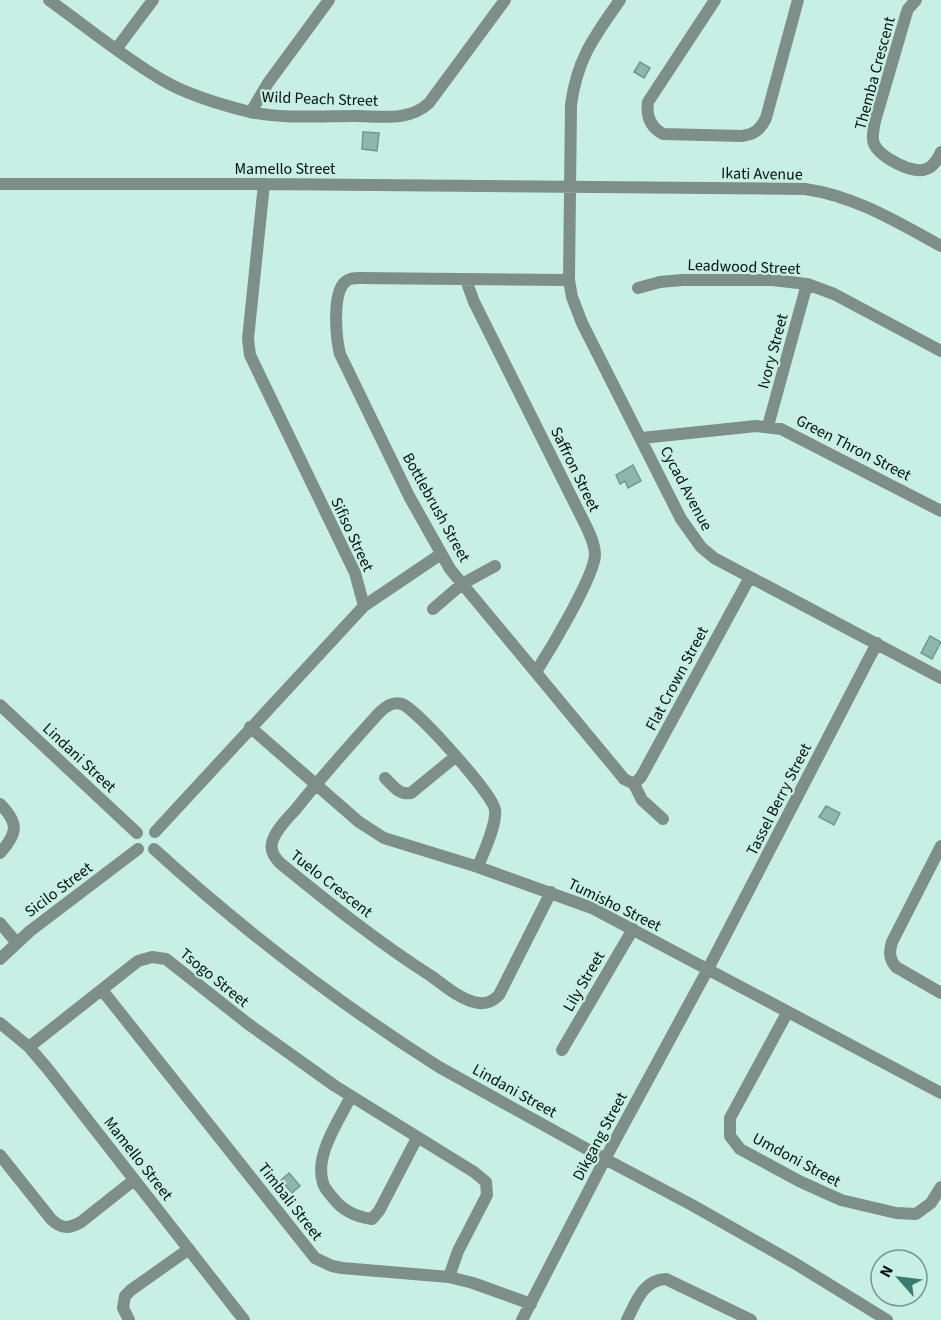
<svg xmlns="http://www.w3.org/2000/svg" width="941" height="1320" font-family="'Source Sans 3',sans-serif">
<rect width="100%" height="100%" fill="#c7efe3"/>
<path fill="#8fb6ab" stroke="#73998f" stroke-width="1.5" d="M640 62 650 68 644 78 634 72Z
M363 132 379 133 377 151 362 149Z
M633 465 641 481 628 488 625 481 620 484 616 475Z
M930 636 941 642 932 659 921 653Z
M826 806 840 813 834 825 819 817Z
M289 1173 300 1186 292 1193 281 1180Z"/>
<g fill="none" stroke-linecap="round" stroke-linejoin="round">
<path stroke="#7e8e89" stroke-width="12" d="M49 0C87 27 124 58 164 81 190 96 222 105 250 112 284 119 321 116 355 116 380 116 409 122 429 103L505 0
M620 0C594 37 577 59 571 105L569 280 572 297 582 323 681 519 701 547 714 558 941 678
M715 0 648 102C646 116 650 127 663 134L742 136C755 134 760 130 766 118L798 0
M916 0 908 9 906 15 875 121C874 128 871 137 874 144 880 157 913 175 926 169 934 167 938 158 941 152
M117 48 153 0
M251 112 268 83 329 0
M0 184H264L805 189C855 196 897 222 941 246
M466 280 474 302 587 528C591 537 595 545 595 555 594 577 550 650 536 672
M569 280 359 278C354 278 349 278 345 282 332 294 336 338 340 354L409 496 450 569 620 774 624 779 634 784 641 777 750 577
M638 288 660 282 682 280H772L807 284 834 294 941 351
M768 426 807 284
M642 438 756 426 781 429 941 511
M364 606 441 554
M433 609 462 584 495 566
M0 705 137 833
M250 727 359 822 384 838 478 867 592 908 941 1093
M385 778C393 786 399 795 411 793L455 757
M634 784 642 800 663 819
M0 804C19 823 18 833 0 853
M155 832 364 606 355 573 250 355 248 339 264 184
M941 846 892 942C889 952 889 959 896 967L941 993
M154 849C245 932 335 1001 439 1067L605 1159 692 1205 796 1264 887 1320
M478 867C483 853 497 825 495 810 494 795 416 709 402 704 392 701 385 707 378 714 350 745 322 776 296 809 288 818 275 830 272 843 270 851 274 857 280 863 329 903 378 942 431 976 444 985 458 998 474 1002 484 1005 491 1003 499 995L551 892
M0 923 16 942
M0 959 30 931 138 849
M102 990 315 1258 332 1266 342 1268 449 1277 473 1283 531 1304
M787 1013 730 1118V1136L740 1149 799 1181 841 1200 896 1213 916 1214 931 1203 941 1187
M0 1023 29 1047 47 1068 244 1320
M29 1047 138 961 152 957 166 959 247 1023 335 1086 474 1172 486 1182 487 1195 458 1251 449 1277
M562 1050 633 929
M351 1096C339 1121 314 1155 323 1183 324 1188 329 1193 333 1198 343 1211 356 1217 372 1219L379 1211 417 1138
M0 1155 51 1219C61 1229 69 1229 81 1222L134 1180
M129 1320 123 1308 125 1296 131 1290 189 1249
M522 1320 605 1159 708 969 877 643
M627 1320C636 1302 643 1280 666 1279L751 1320"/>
</g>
<g text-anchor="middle" stroke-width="4.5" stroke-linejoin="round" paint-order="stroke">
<g font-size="16" fill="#04120e" stroke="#c7efe3">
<text transform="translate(874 73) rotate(-75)" y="6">Themba Crescent</text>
<text transform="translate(320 98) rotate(2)" y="6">Wild Peach Street</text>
<text x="285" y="174">Mamello Street</text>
<text transform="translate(762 173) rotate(1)" y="6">Ikati Avenue</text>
<text transform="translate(744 266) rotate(2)" y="6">Leadwood Street</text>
<text transform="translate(772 351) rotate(-75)" y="6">Ivory Street</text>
<text transform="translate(854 447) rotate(27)" y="6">Green Thron Street</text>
<text transform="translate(576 469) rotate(64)" y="6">Saffron Street</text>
<text transform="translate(687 488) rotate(62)" y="6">Cycad Avenue</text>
<text transform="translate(437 507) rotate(61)" y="6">Bottlebrush Street</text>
<text transform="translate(353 534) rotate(65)" y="6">Sifiso Street</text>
<text transform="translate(676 678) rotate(-62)" y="6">Flat Crown Street</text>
<text transform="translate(80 757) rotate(43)" y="6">Lindani Street</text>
<text transform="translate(778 799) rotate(-63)" y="6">Tassel Berry Street</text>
<text transform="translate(332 883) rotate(38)" y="6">Tuelo Crescent</text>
<text transform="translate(58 889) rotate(-37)" y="6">Sicilo Street</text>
<text transform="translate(615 904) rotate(26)" y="6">Tumisho Street</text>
<text transform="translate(215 977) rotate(39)" y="6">Tsogo Street</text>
<text transform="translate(583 981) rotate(-60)" y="6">Lily Street</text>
<text transform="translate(515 1090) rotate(29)" y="6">Lindani Street</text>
<text transform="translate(599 1136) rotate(-62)" y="6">Dikgang Street</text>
<text transform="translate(139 1158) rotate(52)" y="6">Mamello Street</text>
<text transform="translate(797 1159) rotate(28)" y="6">Umdoni Street</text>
<text transform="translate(291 1201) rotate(52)" y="6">Timbali Street</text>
</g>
</g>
<g transform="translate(899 1278) rotate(298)"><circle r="28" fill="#c7efe3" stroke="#79978e" stroke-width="1.5"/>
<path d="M0-4.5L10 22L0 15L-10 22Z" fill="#397b6c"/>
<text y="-9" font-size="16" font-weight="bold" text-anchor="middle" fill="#04120e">N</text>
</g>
</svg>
